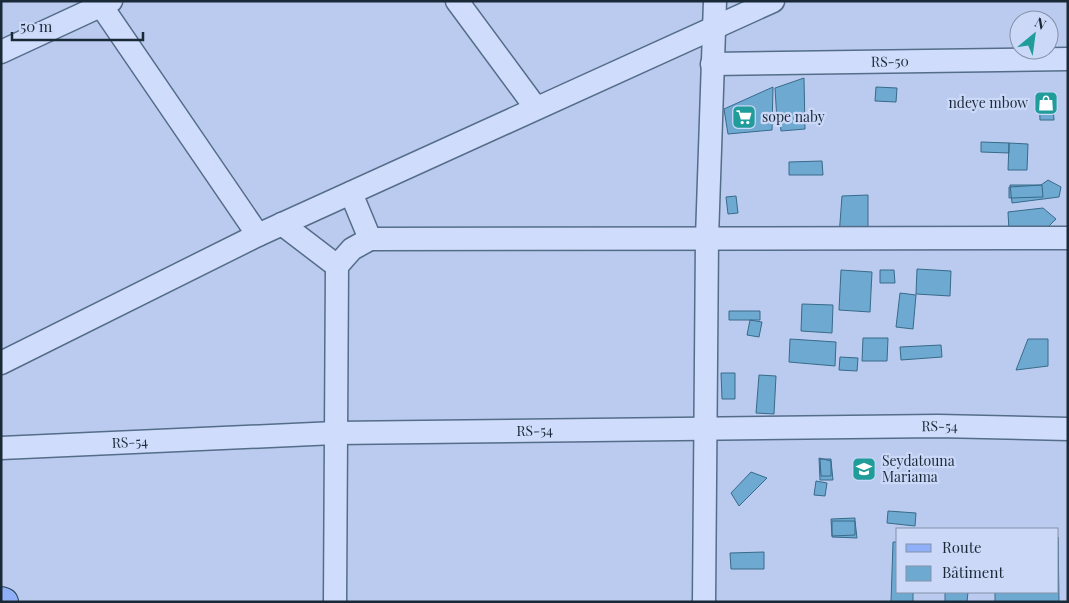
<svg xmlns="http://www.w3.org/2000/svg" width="1069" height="603" font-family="'Playfair Display',serif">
<rect width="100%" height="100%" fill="#bbcbf0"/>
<path fill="#6ea9d1" stroke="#386a89" d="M804 78 805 129 781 131 780 121H777L775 88Z
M773 87 772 130 728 134 724 109Z
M876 87 897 88 896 102 875 101Z
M1052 94 1054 120H1040L1039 95Z
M981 142 1009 143V153L981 152Z
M1009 143 1028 144 1027 170H1008Z
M822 161 823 175H789V162Z
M1048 180 1061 187 1059 197 1012 203 1010 185H1041Z
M1042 185 1043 197 1009 198V187Z
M868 195V238L839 236 842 196Z
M736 196 738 213 728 214 726 197Z
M1043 208 1056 219 1042 233 1009 231 1008 212Z
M917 269 951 271 950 296 916 294Z
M841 270 872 272 870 312 839 310Z
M880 270H894L895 283H880Z
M900 293 916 295 913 329 896 327Z
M802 304 833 305 832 333 801 331Z
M729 311H760V320H729Z
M750 320 762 322 759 337 747 335Z
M863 338H888L887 361H862Z
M790 339 836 342 835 366 789 362Z
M1028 339H1048V366L1016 370Z
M941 345 942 357 901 360 900 347Z
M840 357 858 358 857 371 839 370Z
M721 373H735V399H722Z
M759 375 776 376 774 414 756 413Z
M819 458 831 461 833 480H820Z
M820 459H831V476H821Z
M751 472 767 478 739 506 731 493Z
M816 481 827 483 825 496 814 495Z
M888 511 916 513 915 526 887 523Z
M855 518V535L832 536 831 519Z
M832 521H855L857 538 832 537Z
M1058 537 1059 602H995V592H1058Z
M893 542H898V592H913V602H891Z
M764 552V569H731L730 553Z
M945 592H968L967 602H945Z"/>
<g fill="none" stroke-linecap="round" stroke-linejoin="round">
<g stroke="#546d89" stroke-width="25">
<g id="minor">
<path d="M98 1 258 235"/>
<path d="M457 1 536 108"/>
<path d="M1 52 111 1"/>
<path id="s1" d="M712 64 1068 59"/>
<path d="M282 224 337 266"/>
<path d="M370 239 1068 238"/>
<path d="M1 363 258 235 773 1"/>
<path id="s2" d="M1 448 335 433 938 426 1068 429"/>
<path d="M335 602 337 266 352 249 370 239 351 193"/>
<path d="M704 602 707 238 715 1"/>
</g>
</g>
<g stroke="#294156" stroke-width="30">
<path id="major" d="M1 601 4 602"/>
</g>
<use href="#minor" stroke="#cfdcfb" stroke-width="22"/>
<use href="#major" stroke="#8fb0f8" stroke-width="28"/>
</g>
<defs>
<g id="shop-square" transform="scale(1.25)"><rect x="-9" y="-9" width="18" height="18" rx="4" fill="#209c9a" stroke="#cbd8f7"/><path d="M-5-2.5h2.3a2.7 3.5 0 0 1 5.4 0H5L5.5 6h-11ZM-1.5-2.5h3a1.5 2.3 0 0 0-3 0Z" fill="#fff"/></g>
<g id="supermarket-square" transform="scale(1.25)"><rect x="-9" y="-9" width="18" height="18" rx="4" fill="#209c9a" stroke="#cbd8f7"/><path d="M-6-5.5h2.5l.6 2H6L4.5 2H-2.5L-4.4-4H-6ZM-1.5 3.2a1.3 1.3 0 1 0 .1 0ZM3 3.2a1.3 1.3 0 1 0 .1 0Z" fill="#fff"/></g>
<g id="school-square" transform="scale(1.25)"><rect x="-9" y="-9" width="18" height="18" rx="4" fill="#209c9a" stroke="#cbd8f7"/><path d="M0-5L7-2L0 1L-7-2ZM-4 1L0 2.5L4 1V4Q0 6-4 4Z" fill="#fff"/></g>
</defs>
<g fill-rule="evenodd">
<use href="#shop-square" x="1046" y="103"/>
<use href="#supermarket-square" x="744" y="117"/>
<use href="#school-square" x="864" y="469"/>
</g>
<g text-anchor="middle" stroke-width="4.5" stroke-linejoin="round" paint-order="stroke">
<g font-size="14" fill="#1a2937" stroke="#cbd8f7">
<text dy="5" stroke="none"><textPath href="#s1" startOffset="178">RS-50</textPath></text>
<text dy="5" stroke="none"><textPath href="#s2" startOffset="939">RS-54</textPath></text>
<text dy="5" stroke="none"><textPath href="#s2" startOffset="534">RS-54</textPath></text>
<text dy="5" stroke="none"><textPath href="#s2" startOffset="129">RS-54</textPath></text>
</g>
<g font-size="14" fill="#1a2937" stroke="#cbd8f7" text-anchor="start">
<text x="1028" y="108" text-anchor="end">ndeye mbow</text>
<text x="762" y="122">sope naby</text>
<text x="882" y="466">Seydatouna<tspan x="882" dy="16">Mariama</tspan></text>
</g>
</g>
<rect width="1069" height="603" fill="none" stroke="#1a2937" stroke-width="5"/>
<rect x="896" y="528" width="162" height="65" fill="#cbd8f7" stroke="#8492aa"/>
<rect x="906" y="544" width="25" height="8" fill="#8fb0f8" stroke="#8492aa"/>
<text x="942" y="553" font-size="15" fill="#1a2937">Route</text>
<rect x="906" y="566" width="25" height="15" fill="#6ea9d1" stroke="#8492aa"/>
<text x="942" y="578" font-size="15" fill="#1a2937">Bâtiment</text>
<g transform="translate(1034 35) rotate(29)"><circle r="24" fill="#cbd8f7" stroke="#8492aa"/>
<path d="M0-4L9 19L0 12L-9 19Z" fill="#209c9a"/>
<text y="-8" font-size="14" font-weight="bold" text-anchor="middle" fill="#1a2937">N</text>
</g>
<path d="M12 32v8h131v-8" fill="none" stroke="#1a2937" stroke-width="2.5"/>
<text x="20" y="32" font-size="15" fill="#1a2937" stroke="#cbd8f7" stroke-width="4" paint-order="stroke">50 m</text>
</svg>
